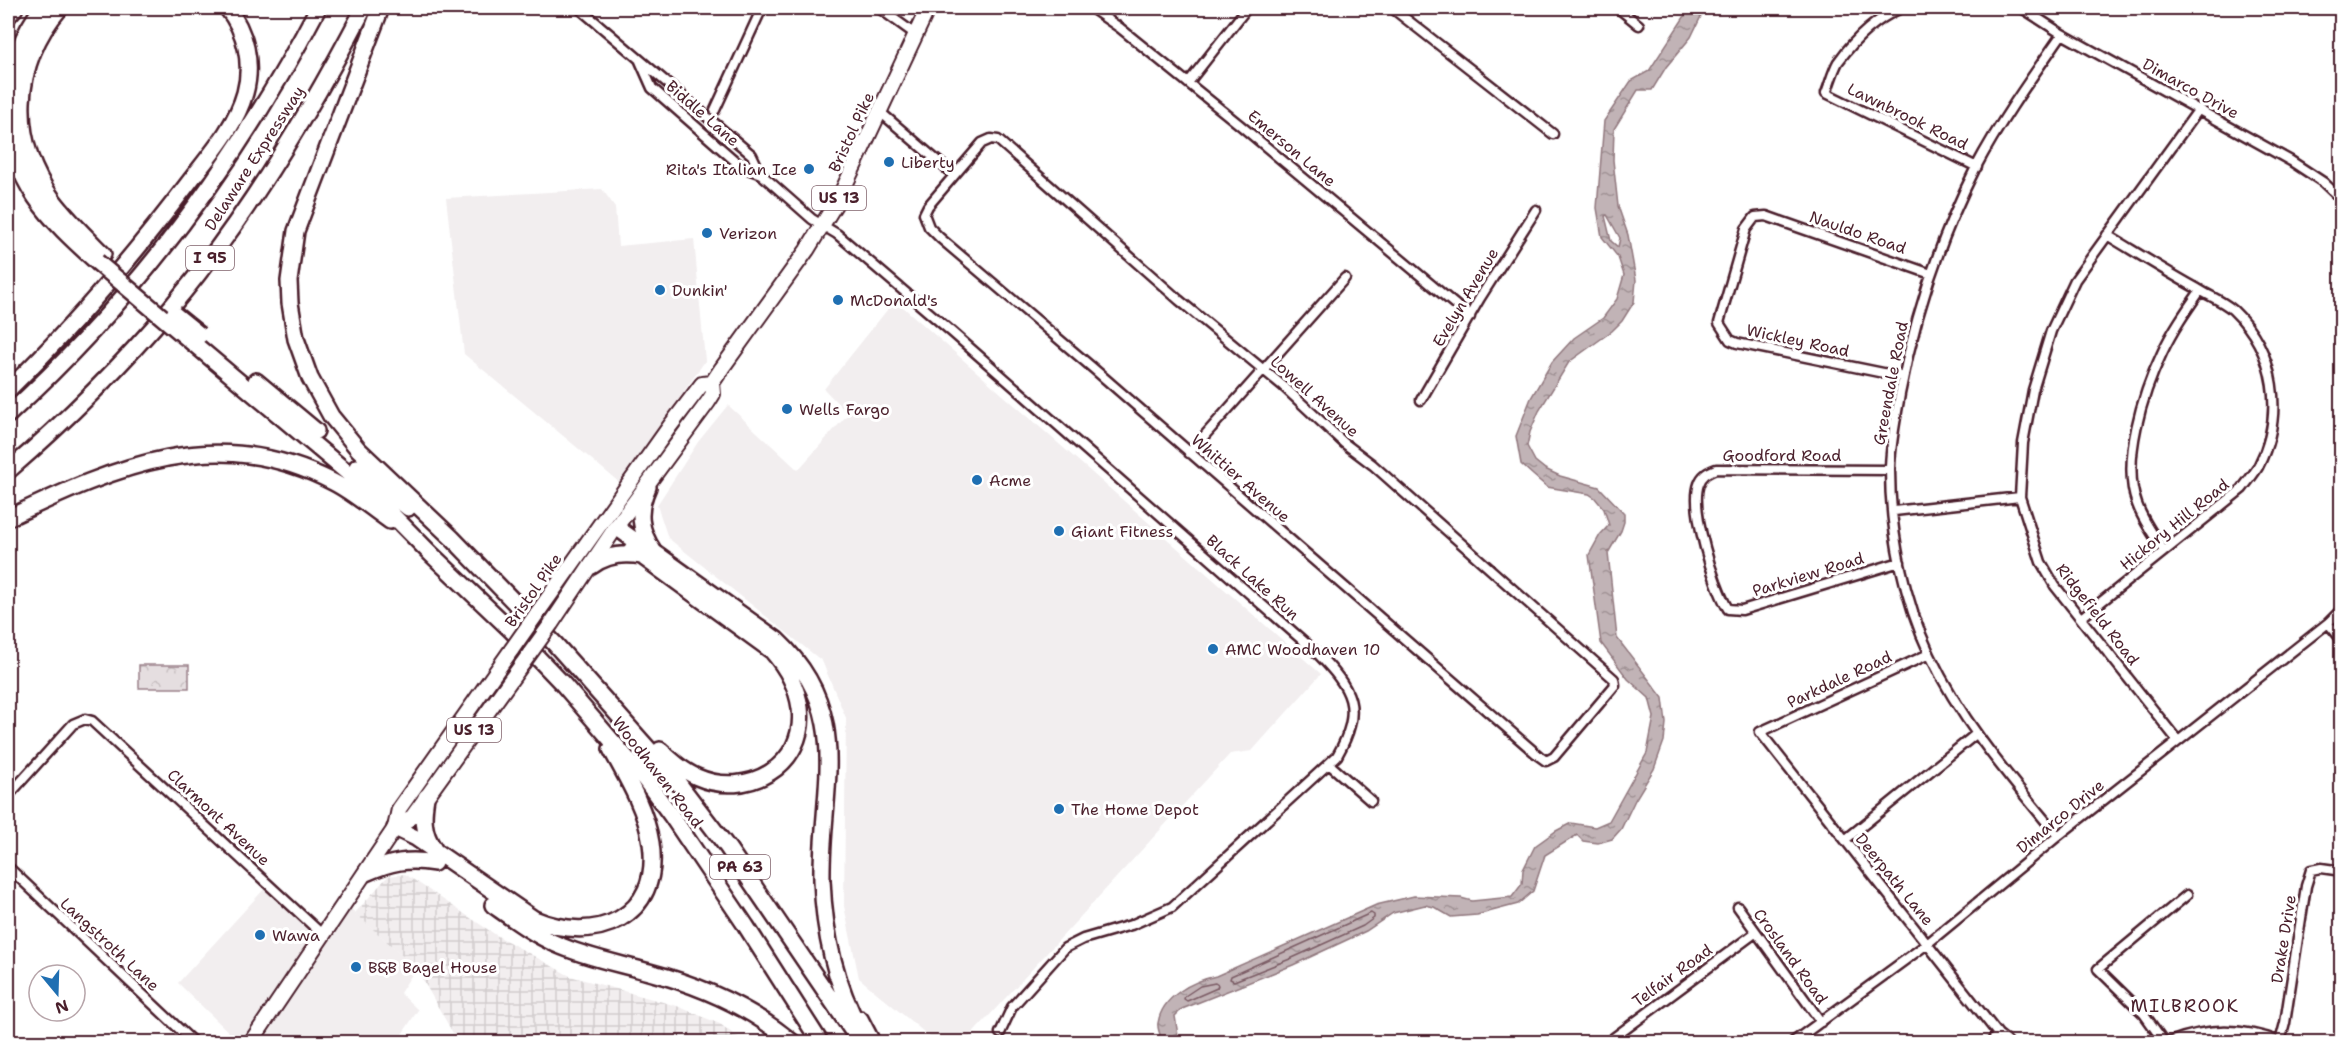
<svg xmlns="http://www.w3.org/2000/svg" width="2349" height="1050" font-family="'Shantell Sans',sans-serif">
<defs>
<pattern id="industrial-grid" width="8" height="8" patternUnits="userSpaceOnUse" patternTransform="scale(1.5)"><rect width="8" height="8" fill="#f2eeef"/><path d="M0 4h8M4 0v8" fill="none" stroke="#d1cccd"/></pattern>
<pattern id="park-crowns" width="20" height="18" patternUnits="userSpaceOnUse" patternTransform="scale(1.5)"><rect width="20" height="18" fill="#e5dee0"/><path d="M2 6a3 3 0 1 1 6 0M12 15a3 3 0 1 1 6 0" fill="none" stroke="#c6bec0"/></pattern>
<pattern id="water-ripples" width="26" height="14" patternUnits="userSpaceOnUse" patternTransform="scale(1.5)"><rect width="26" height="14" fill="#c1b3b6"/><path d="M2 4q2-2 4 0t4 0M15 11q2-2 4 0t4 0" fill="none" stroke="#9f9194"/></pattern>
</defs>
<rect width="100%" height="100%" fill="#fff"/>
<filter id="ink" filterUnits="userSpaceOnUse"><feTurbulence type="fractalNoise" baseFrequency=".0167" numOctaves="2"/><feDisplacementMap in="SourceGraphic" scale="12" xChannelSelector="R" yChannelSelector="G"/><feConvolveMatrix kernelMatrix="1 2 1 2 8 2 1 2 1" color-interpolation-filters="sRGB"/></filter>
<g filter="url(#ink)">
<path fill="#f2eeef" d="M602 189 615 207 618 246 694 239 705 361 620 483 464 354 446 198Z
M895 300 1321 674 1252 751 1230 754 965 1042H936L859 978 844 906 846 718 822 661 668 538 657 505 698 442 728 405 798 470 848 414 824 389Z
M267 886 315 932 339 898 416 968 400 993 418 1010 397 1042H239L178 983Z"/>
<path fill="url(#industrial-grid)" d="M405 874 496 935 570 976 677 1006 720 1024 744 1042H458L416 968 355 913 388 876Z"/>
<path fill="url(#park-crowns)" stroke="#987e86" stroke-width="1.5" d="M139 665H189V688H139Z"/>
<path fill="url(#water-ripples)" stroke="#91787e" stroke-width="1.5" fill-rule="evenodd" d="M1690 8H1705L1691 37 1666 67 1652 90H1638L1614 129 1613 160 1618 206 1628 235 1636 280 1634 302 1622 321 1612 331 1569 362 1539 411 1530 432 1527 446 1535 461 1545 469 1560 476 1599 487 1624 513V522L1621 531 1608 553 1617 638 1663 698 1666 723 1664 741 1654 769 1635 800 1621 829 1612 839 1598 843 1583 841 1577 835 1545 855 1533 891 1518 904 1477 915 1451 917 1434 907 1425 905 1393 913 1366 931 1293 965 1182 1009 1175 1016 1179 1042H1163C1161 1037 1157 1029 1158 1023 1162 996 1193 981 1216 976L1376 905 1414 896 1461 898 1472 901 1512 897 1522 884 1523 870 1535 846 1556 831 1571 823 1595 827 1609 821 1647 753 1654 717 1649 698 1628 679 1601 643 1589 555 1600 535 1609 525 1604 509 1595 498 1589 494 1547 487 1533 475 1521 464 1516 436 1531 398 1552 362 1574 338 1603 318 1617 299 1624 275 1618 257 1602 237 1597 208 1604 121 1631 81 1649 71ZM1607 215 1620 238 1618 247 1611 241 1605 216Z"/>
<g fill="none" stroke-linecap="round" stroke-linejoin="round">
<path stroke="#7a5a63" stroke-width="1.5" d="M1371 913 1374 915V918L1363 926 1290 959 1234 981 1230 979 1231 976Z
M1215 983 1218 985 1217 988 1187 1001 1184 999 1185 996 1200 986Z"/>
<g stroke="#4a1f2b" stroke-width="13">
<path id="street" d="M579 8 752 155 761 174
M879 8 915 34
M1091 8 1120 28 1240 125 1470 317
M1392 8 1553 134
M1618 8 1639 25
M1901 8C1876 19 1854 40 1838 62 1833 71 1830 83 1826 93L1977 167
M2022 8 2062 34 2291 161 2323 182 2342 200
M640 61 652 88 742 167 761 174 812 219 837 234 953 333 1317 653C1352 689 1364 708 1337 756L1172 907 1131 925 1083 939 1065 948 1012 1007 1000 1033
M1188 83 1247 8
M715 110 762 8
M879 111 954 175
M991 139 998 140 1179 300 1283 386 1344 443 1373 465 1614 679 1615 685 1554 757 1546 761 1539 756 1094 369 940 238 929 227 924 214 928 206 982 143Z
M1903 377 1737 343 1730 340 1719 323 1746 229 1755 217 1766 216 1931 274
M1421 400 1480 298 1536 210
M1189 453 1345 278
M1890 470 1716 469C1708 472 1702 475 1699 484 1690 509 1714 586 1728 609L1742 610 1900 562
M1894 511 2020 497
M2164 551C2154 536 2143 521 2137 504 2121 461 2143 393 2162 353 2172 331 2186 311 2200 291
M2081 618 2242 489C2247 482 2254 474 2258 467 2285 415 2276 351 2233 310 2223 301 2209 296 2198 289 2167 272 2137 253 2107 235
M2328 623 2342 640
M1929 654 1760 732 1998 1034 2008 1042
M2178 741 2055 586 2041 562 2020 497 2023 443 2033 390 2051 331 2075 280 2199 109
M1329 764 1371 801
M8 796 73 724 85 719 92 721 324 936
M2058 836C2011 779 1962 723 1930 655 1904 600 1890 532 1890 470 1890 445 1896 419 1900 394 1915 315 1940 238 1976 167 2001 120 2032 77 2062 34
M1845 840 1976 734
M8 867 193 1042
M1738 907 1821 1022
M1608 1042 1755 933
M1793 1042 1927 944 2058 836 2328 623 2342 609
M1991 1042 1998 1034
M2164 1042 2144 1014 2098 969 2187 895
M2169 1042C2210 1027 2240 1027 2281 1042
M2280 1042 2285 1023 2306 886 2311 870 2321 868 2342 871"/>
</g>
<g stroke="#4a1f2b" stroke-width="18">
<path id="primary" d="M538 612 670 426 702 384 712 383
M551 624 616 527 708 402 713 394 712 383 722 368 807 250 840 196 928 8
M395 828 412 817 523 663
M251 1042 395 828 399 809 512 649"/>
</g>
<g stroke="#4a1f2b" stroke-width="20">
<path id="highway" d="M60 8C12 64 9 140 53 200 68 220 86 237 103 254
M381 8 296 231 289 281 290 303 296 339 310 378 331 416 358 449 452 538 555 644 676 780 728 848 860 1042
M8 16 15 8
M8 98C11 64 22 34 42 8
M8 114C12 183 48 218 97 262
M193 343 367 489 431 554 512 631 562 683 643 777 671 815 746 926 820 1042
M256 381 316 431
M8 390C74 326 134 255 190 181 210 155 236 126 245 93 253 64 246 31 227 8
M8 415C135 299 239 160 318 8
M357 467 408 508
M8 471C66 421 122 365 172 306 248 216 310 112 364 8
M648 487C637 511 639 530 654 552
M8 518C117 466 217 422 333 482 353 492 371 508 390 521
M616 527 644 547 654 552 777 640C855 713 820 789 822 880 824 931 835 984 860 1029
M632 549 772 651C786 667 797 686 800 708 807 766 747 799 697 777 683 771 671 760 660 750
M592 566C607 554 624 553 642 556
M426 797C423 816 422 832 434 849
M395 828 416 838 534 919C595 945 662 918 651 843 646 810 627 778 611 749
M366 873C390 862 409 858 434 863
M493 905C513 919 533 934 556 944 585 957 617 963 649 972 702 986 750 1007 792 1042
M860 1019 872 1042"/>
</g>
<use href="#street" stroke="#fff" stroke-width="8"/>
<use href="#primary" stroke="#fff" stroke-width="14"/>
<use href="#highway" stroke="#fff" stroke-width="15"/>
<g stroke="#4a1f2b" stroke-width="18" stroke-linecap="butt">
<path id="primary-bridge" d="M512 649 538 612
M523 663 551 624"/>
</g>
<g stroke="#4a1f2b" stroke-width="20" stroke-linecap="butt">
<path id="highway-bridge" d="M97 262 193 343
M174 314 200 335"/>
</g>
<use href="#primary-bridge" stroke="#fff" stroke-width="14"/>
<use href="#highway-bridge" stroke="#fff" stroke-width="15"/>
</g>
</g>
<g fill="#1f6fb2" stroke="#fff" stroke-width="2">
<circle cx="889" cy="162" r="6"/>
<circle cx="809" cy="169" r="6"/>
<circle cx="707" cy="233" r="6"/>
<circle cx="660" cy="290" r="6"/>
<circle cx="838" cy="300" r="6"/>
<circle cx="787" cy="409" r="6"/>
<circle cx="977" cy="480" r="6"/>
<circle cx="1059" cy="531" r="6"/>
<circle cx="1213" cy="649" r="6"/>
<circle cx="1059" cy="809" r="6"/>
<circle cx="260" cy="935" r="6"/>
<circle cx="356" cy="967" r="6"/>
</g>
<g text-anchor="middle" stroke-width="6" stroke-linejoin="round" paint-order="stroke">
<g fill="#fff" stroke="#80626b" stroke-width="1.5">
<rect x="812" y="186" width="54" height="24" rx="4.5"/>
<rect x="186" y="246" width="48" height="24" rx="4.5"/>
<rect x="447" y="718" width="54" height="24" rx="4.5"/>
<rect x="710" y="855" width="60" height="24" rx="4.5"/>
</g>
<g font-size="15" font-weight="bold" fill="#4a1f2b">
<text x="839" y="203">US 13</text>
<text x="210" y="263">I 95</text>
<text x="474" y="735">US 13</text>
<text x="740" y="872">PA 63</text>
</g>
<g font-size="16" fill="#4a1f2b" stroke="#fff">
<text transform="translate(2191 88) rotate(29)" y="6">Dimarco Drive</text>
<text transform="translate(703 113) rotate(41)" y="6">Biddle Lane</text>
<text transform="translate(1908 116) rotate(26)" y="6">Lawnbrook Road</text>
<text transform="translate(851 132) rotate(-65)" y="6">Bristol Pike</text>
<text transform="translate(1292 148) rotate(40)" y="6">Emerson Lane</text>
<text transform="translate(254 158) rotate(-57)" y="6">Delaware Expressway</text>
<text transform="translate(1858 232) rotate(19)" y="6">Nauldo Road</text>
<text transform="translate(1465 297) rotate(-59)" y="6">Evelyn Avenue</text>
<text transform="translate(1798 340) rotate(12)" y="6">Wickley Road</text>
<text transform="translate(1890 383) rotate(-79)" y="6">Greendale Road</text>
<text transform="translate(1315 396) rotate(42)" y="6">Lowell Avenue</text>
<text x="1782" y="461">Goodford Road</text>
<text transform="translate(1241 478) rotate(41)" y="6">Whittier Avenue</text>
<text transform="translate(2174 524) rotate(-39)" y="6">Hickory Hill Road</text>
<text transform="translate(1808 574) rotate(-17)" y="6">Parkview Road</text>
<text transform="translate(1253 577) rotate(42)" y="6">Black Lake Run</text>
<text transform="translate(533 590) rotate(-55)" y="6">Bristol Pike</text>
<text transform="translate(2098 614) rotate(52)" y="6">Ridgefield Road</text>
<text transform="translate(1839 679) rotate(-25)" y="6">Parkdale Road</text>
<text transform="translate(658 772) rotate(52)" y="6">Woodhaven Road</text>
<text transform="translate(2060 816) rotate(-39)" y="6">Dimarco Drive</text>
<text transform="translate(219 817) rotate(43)" y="6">Clarmont Avenue</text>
<text transform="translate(1895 879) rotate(51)" y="6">Deerpath Lane</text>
<text transform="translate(2283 939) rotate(-81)" y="6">Drake Drive</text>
<text transform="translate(110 944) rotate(43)" y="6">Langstroth Lane</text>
<text transform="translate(1791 956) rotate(54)" y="6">Crosland Road</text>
<text transform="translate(1672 975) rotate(-36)" y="6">Telfair Road</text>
</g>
<g font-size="16" fill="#4a1f2b" stroke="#fff" text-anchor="start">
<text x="901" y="168">Liberty</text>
<text x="797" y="175" text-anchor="end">Rita's Italian Ice</text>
<text x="719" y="239">Verizon</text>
<text x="672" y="296">Dunkin'</text>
<text x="850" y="306">McDonald's</text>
<text x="799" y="415">Wells Fargo</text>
<text x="989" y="486">Acme</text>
<text x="1071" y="537">Giant Fitness</text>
<text x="1225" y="655">AMC Woodhaven 10</text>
<text x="1071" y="815">The Home Depot</text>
<text x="272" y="941">Wawa</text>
<text x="368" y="973">B&amp;B Bagel House</text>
</g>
<g font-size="18" letter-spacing="1.5" fill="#4a1f2b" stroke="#fff">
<text x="2185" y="1012">MILBROOK</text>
</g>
</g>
<rect width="2349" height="1050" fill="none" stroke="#fff" stroke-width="30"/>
<rect x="15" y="15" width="2319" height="1020" fill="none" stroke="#4a1f2b" stroke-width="2" filter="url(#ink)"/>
<g transform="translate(57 993) rotate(161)"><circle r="28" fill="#ffffff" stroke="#b7a5aa" stroke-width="1.5"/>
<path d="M0-4.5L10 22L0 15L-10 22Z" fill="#1f6fb2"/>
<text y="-9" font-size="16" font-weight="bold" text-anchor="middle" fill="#4a1f2b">N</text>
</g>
</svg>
